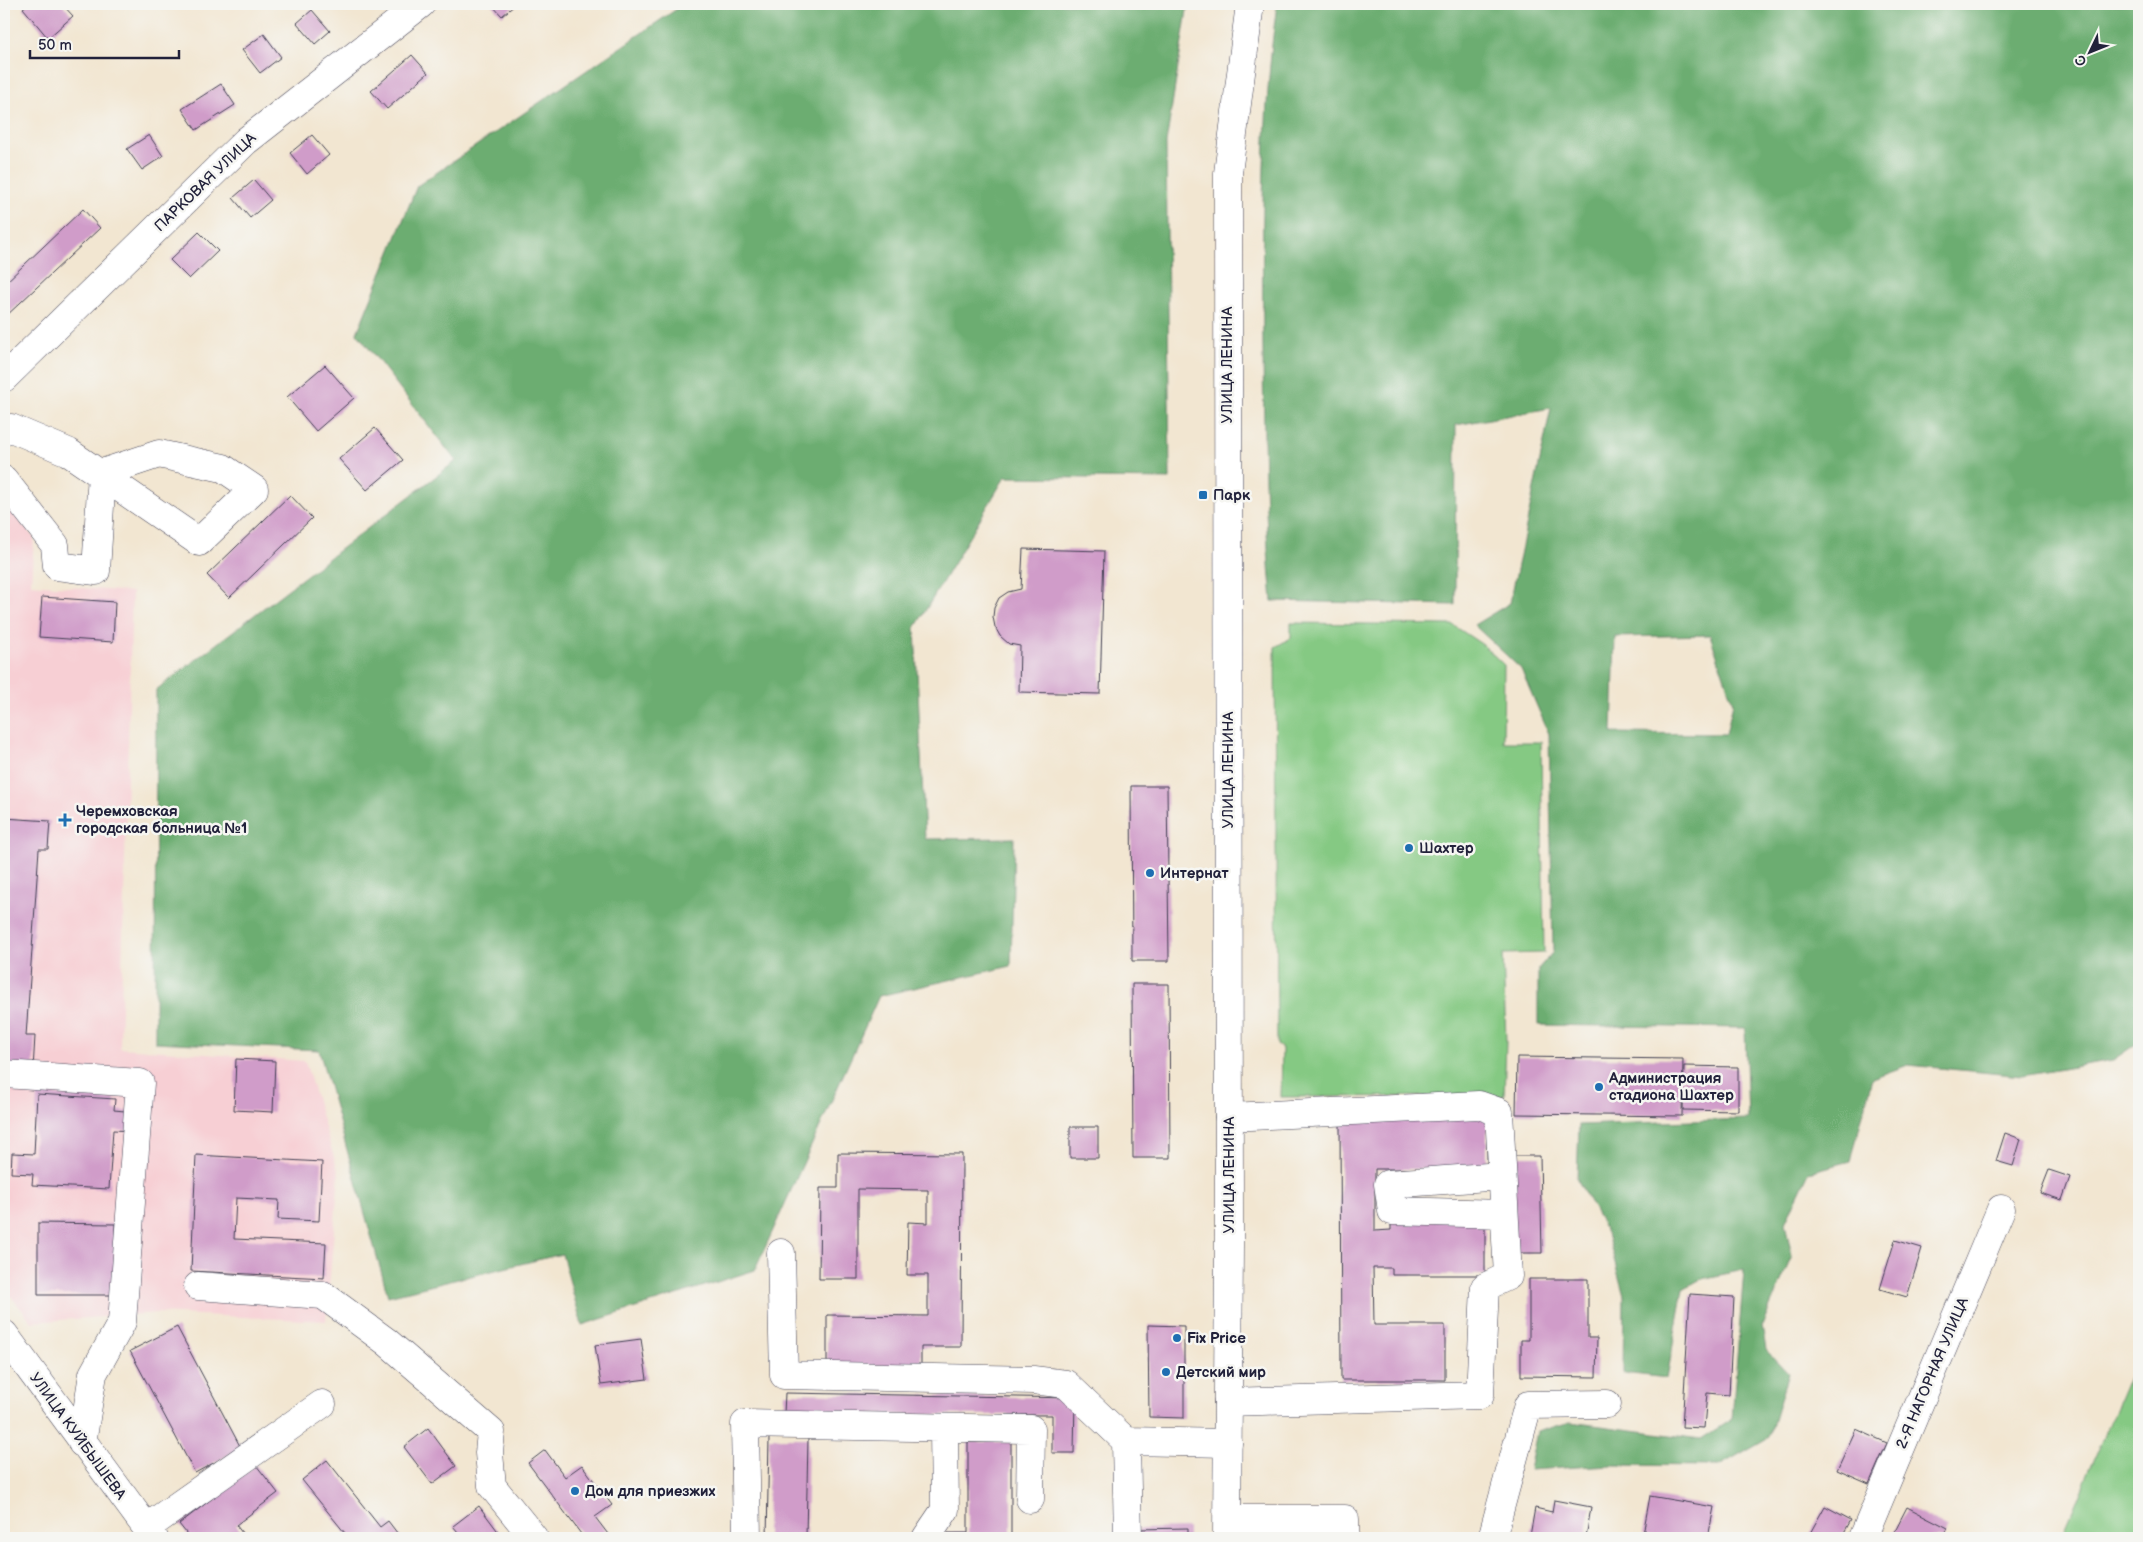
<svg xmlns="http://www.w3.org/2000/svg" width="2143" height="1542" font-family="'Balsamiq Sans',sans-serif">
<rect width="100%" height="100%" fill="#f6f6f2"/>
<filter id="ink" filterUnits="userSpaceOnUse"><feTurbulence type="fractalNoise" baseFrequency=".02" numOctaves="2"/><feDisplacementMap in="SourceGraphic" scale="10" xChannelSelector="R" yChannelSelector="G"/><feConvolveMatrix kernelMatrix="1 2 1 2 8 2 1 2 1" color-interpolation-filters="sRGB"/></filter>
<filter id="wash" filterUnits="userSpaceOnUse"><feTurbulence type="fractalNoise" baseFrequency=".0096" numOctaves="4" result="noise"/><feDisplacementMap in="SourceGraphic" scale="20" xChannelSelector="R" yChannelSelector="G"/><feGaussianBlur stdDeviation="1.12" result="paint"/><feColorMatrix in="noise" values="0 0 0 0 0 0 0 0 0 0 0 0 0 0 0 0 0 1.4 0 .05"/><feComposite in="paint" operator="in"/></filter>
<g filter="url(#wash)">
<rect width="100%" height="100%" fill="#f2e6d1"/>
<path fill="#f7cfd4" d="M4 503 34 538 31 584 132 592 120 1048 305 1061 339 1174 326 1321 157 1313 32 1322 4 1288Z"/>
<path fill="#85c983" stroke="#54765f" d="M1291 623 1453 625 1483 645 1504 665 1503 742H1541L1544 953 1503 954 1506 1042 1504 1096 1281 1097 1282 1048 1277 1045 1275 647 1291 638Z
M2139 1354V1538H2061Z"/>
<path fill="#6cad71" stroke="#476856" fill-rule="evenodd" d="M684 4H1188L1166 143 1170 479 1005 477 915 628 925 839 1014 838 1011 966 879 996 755 1270 582 1325 562 1254 388 1296 319 1050 155 1042 156 690 456 461 357 333 417 186Z
M1277 4H2139V1042L2113 1060 2022 1076 1908 1065 1872 1078 1851 1161 1809 1172 1785 1223 1792 1256 1762 1325 1766 1350 1788 1373 1769 1437 1719 1466 1610 1465 1529 1470 1537 1432 1570 1422 1701 1439 1732 1419 1744 1270 1701 1279 1683 1289 1667 1378 1623 1373 1624 1296 1607 1233 1577 1179 1579 1125 1748 1119 1745 1028 1538 1025V969L1553 952 1549 734 1521 669 1474 625 1510 603 1551 408 1456 425 1455 605 1272 601C1264 518 1264 435 1263 352 1262 236 1261 118 1277 4ZM1710 635 1733 703 1726 734 1612 733 1615 637Z"/>
<g id="blocks">
<path fill="#d09cc9" d="M28 4H62L73 16 48 38 23 8Z
M491 4H516L502 16Z
M312 10 330 31 315 44 297 23Z
M264 34 281 57 260 73 242 50Z
M412 55 428 73 387 109 371 91Z
M221 84 235 105 196 130 182 109Z
M149 135 163 156 142 170 127 149Z
M312 135 329 155 307 174 290 153Z
M254 180 271 200 250 218 233 198Z
M83 209 100 228 4 318V284Z
M199 232 218 251 189 279 170 260Z
M325 365 354 398 316 431 287 397Z
M375 428 403 460 367 490 339 459Z
M290 495 312 518 229 598 207 575Z
M1023 549 1104 551 1100 694 1019 692 1020 646 1009 644 1000 636 995 627 993 617 994 608 999 598 1008 592 1021 589Z
M42 597 115 602 113 642 39 637Z
M1131 786H1167L1169 961H1132Z
M4 818 50 821 48 849H39L26 1036H35L33 1070 4 1068V894L7 850H4Z
M1132 984H1169L1170 1158H1133Z
M1517 1057 1683 1059 1682 1116 1516 1114Z
M236 1059 275 1061 273 1112 234 1110Z
M1684 1066 1738 1067V1111L1683 1110Z
M37 1094 115 1099 114 1110 135 1112 134 1131 113 1130 109 1189 32 1185 33 1174 11 1173 12 1153 34 1154Z
M1340 1116H1487V1169H1375V1231L1391 1230V1221L1485 1220V1275H1392V1268H1373L1374 1325H1445V1380H1341Z
M1070 1127H1098V1158H1070Z
M2005 1133 2021 1139 2013 1166 1996 1161Z
M838 1153 962 1154 961 1347H921V1366L827 1365V1315L928 1316V1275H907L908 1222 928 1223V1190L858 1189V1279H819L820 1188H838Z
M196 1155 322 1162 319 1221 278 1219 279 1200 236 1198 234 1239 326 1243 324 1278 191 1271Z
M1508 1156H1540L1542 1253H1510Z
M2049 1170 2070 1177 2062 1200 2040 1193Z
M38 1223 115 1224V1295H38Z
M1895 1240 1922 1248 1907 1297 1880 1289Z
M1529 1279H1588V1338H1597L1596 1377 1521 1376V1340H1529Z
M1690 1294 1734 1297 1729 1395 1707 1393 1704 1428 1682 1427Z
M1148 1325 1184 1326V1418L1149 1417Z
M177 1327 241 1448 195 1473 130 1351Z
M641 1339 647 1379 601 1385 595 1345Z
M785 1393 1075 1398 1074 1453H1052V1415L784 1414Z
M428 1428 456 1466 432 1484 404 1447Z
M1856 1429 1887 1443 1869 1484 1837 1470Z
M769 1438H808L806 1538H767Z
M968 1442H1011V1538H948V1533H968Z
M545 1450 565 1477 582 1465 612 1505 595 1517 611 1538H584L528 1463Z
M327 1460 380 1527 388 1521 401 1538H349L302 1480Z
M256 1465 278 1493 236 1525 246 1538H190L179 1524Z
M1650 1496 1714 1507 1708 1538H1668L1643 1534Z
M1554 1500 1591 1507 1586 1538H1543L1530 1536 1535 1508 1552 1512Z
M479 1506 503 1538H463L453 1526Z
M1825 1506 1851 1520 1841 1538H1815L1809 1535Z
M1907 1507 1948 1528 1943 1538H1897L1892 1536Z
M1188 1528V1538H1139L1138 1529Z
M1283 1529H1332V1538H1283Z"/>
</g>
</g>
<g filter="url(#ink)">
<use href="#blocks" fill-opacity="0" stroke="#413f52" stroke-width="1"/>
<g fill="none" stroke-linecap="round" stroke-linejoin="round">
<g stroke="#413f52" stroke-width="29">
<path id="minor" d="M4 378 246 141 421 4
M4 431 11 428 68 452 199 542 254 489 223 468 159 454 102 473 96 571 57 566 55 545 4 480
M4 1074 140 1083 122 1322 93 1374 82 1443
M1502 1176 1388 1184 1392 1211 1504 1214
M781 1253 784 1375 1033 1380 1066 1384 1126 1441 1228 1443
M198 1286 323 1295 387 1342 491 1432 489 1453 492 1486 534 1538
M4 1334 154 1538
M1228 1402 1480 1395 1485 1287 1508 1276 1499 1112 1479 1105 1229 1117
M1126 1441 1128 1538
M1228 1519H1345V1538
M146 1528 322 1404
M747 1538 745 1424 1031 1429 1030 1499
M926 1538 945 1510 944 1429
M1492 1538 1528 1405 1607 1404
M1863 1538 2001 1209"/>
</g>
<g stroke="#413f52" stroke-width="29">
<path id="major" d="M1227 1538 1229 1246 1228 173 1250 4"/>
</g>
<use href="#minor" stroke="#fff" stroke-width="28"/>
<use href="#major" stroke="#fff" stroke-width="28"/>
</g>
</g>
<g fill="#1f6fb2" stroke="#f6f6f2" stroke-width="2">
<rect x="1198" y="490" width="10" height="10" rx="2.5"/>
<path d="M62.5 812.5h5v5h5v5h-5v5h-5v-5h-5v-5h5z"/>
<circle cx="1409" cy="848" r="5"/>
<circle cx="1150" cy="873" r="5"/>
<circle cx="1599" cy="1087" r="5"/>
<circle cx="1177" cy="1338" r="5"/>
<circle cx="1166" cy="1372" r="5"/>
<circle cx="575" cy="1491" r="5"/>
</g>
<g text-anchor="middle" stroke-width="5" stroke-linejoin="round" paint-order="stroke">
<g font-size="15" fill="#22223b" stroke="#f6f6f2">
<text transform="translate(205 182) rotate(-44)" y="5">ПАРКОВАЯ УЛИЦА</text>
<text transform="translate(1227 365) rotate(-90)" y="5">УЛИЦА ЛЕНИНА</text>
<text transform="translate(1228 770) rotate(-90)" y="5">УЛИЦА ЛЕНИНА</text>
<text transform="translate(1229 1175) rotate(-90)" y="5">УЛИЦА ЛЕНИНА</text>
<text transform="translate(1932 1373) rotate(-67)" y="5">2-Я НАГОРНАЯ УЛИЦА</text>
<text transform="translate(78 1436) rotate(54)" y="5">УЛИЦА КУЙБЫШЕВА</text>
</g>
<g font-size="15" font-weight="bold" fill="#22223b" stroke="#f6f6f2" text-anchor="start">
<text x="1213" y="500">Парк</text>
<text x="76" y="816">Черемховская<tspan x="76" dy="17">городская больница №1</tspan></text>
<text x="1419" y="853">Шахтер</text>
<text x="1160" y="878">Интернат</text>
<text x="1609" y="1083">Администрация<tspan x="1609" dy="17">стадиона Шахтер</tspan></text>
<text x="1187" y="1343">Fix Price</text>
<text x="1176" y="1377">Детский мир</text>
<text x="585" y="1496">Дом для приезжих</text>
</g>
</g>
<rect width="2143" height="1542" fill="none" stroke="#f6f6f2" stroke-width="20"/>
<g transform="translate(2090 52) rotate(227)" stroke="#f6f6f2" stroke-width="4" paint-order="stroke">
<path d="M0-4L9 19L0 12L-9 19Z" fill="#22223b"/>
<text y="-8" font-size="14" font-weight="bold" text-anchor="middle" fill="#22223b">С</text>
</g>
<path d="M30 50v8h149v-8" fill="none" stroke="#22223b" stroke-width="2.5"/>
<text x="38" y="50" font-size="15" fill="#22223b" stroke="#f6f6f2" stroke-width="4" paint-order="stroke">50 m</text>
</svg>
